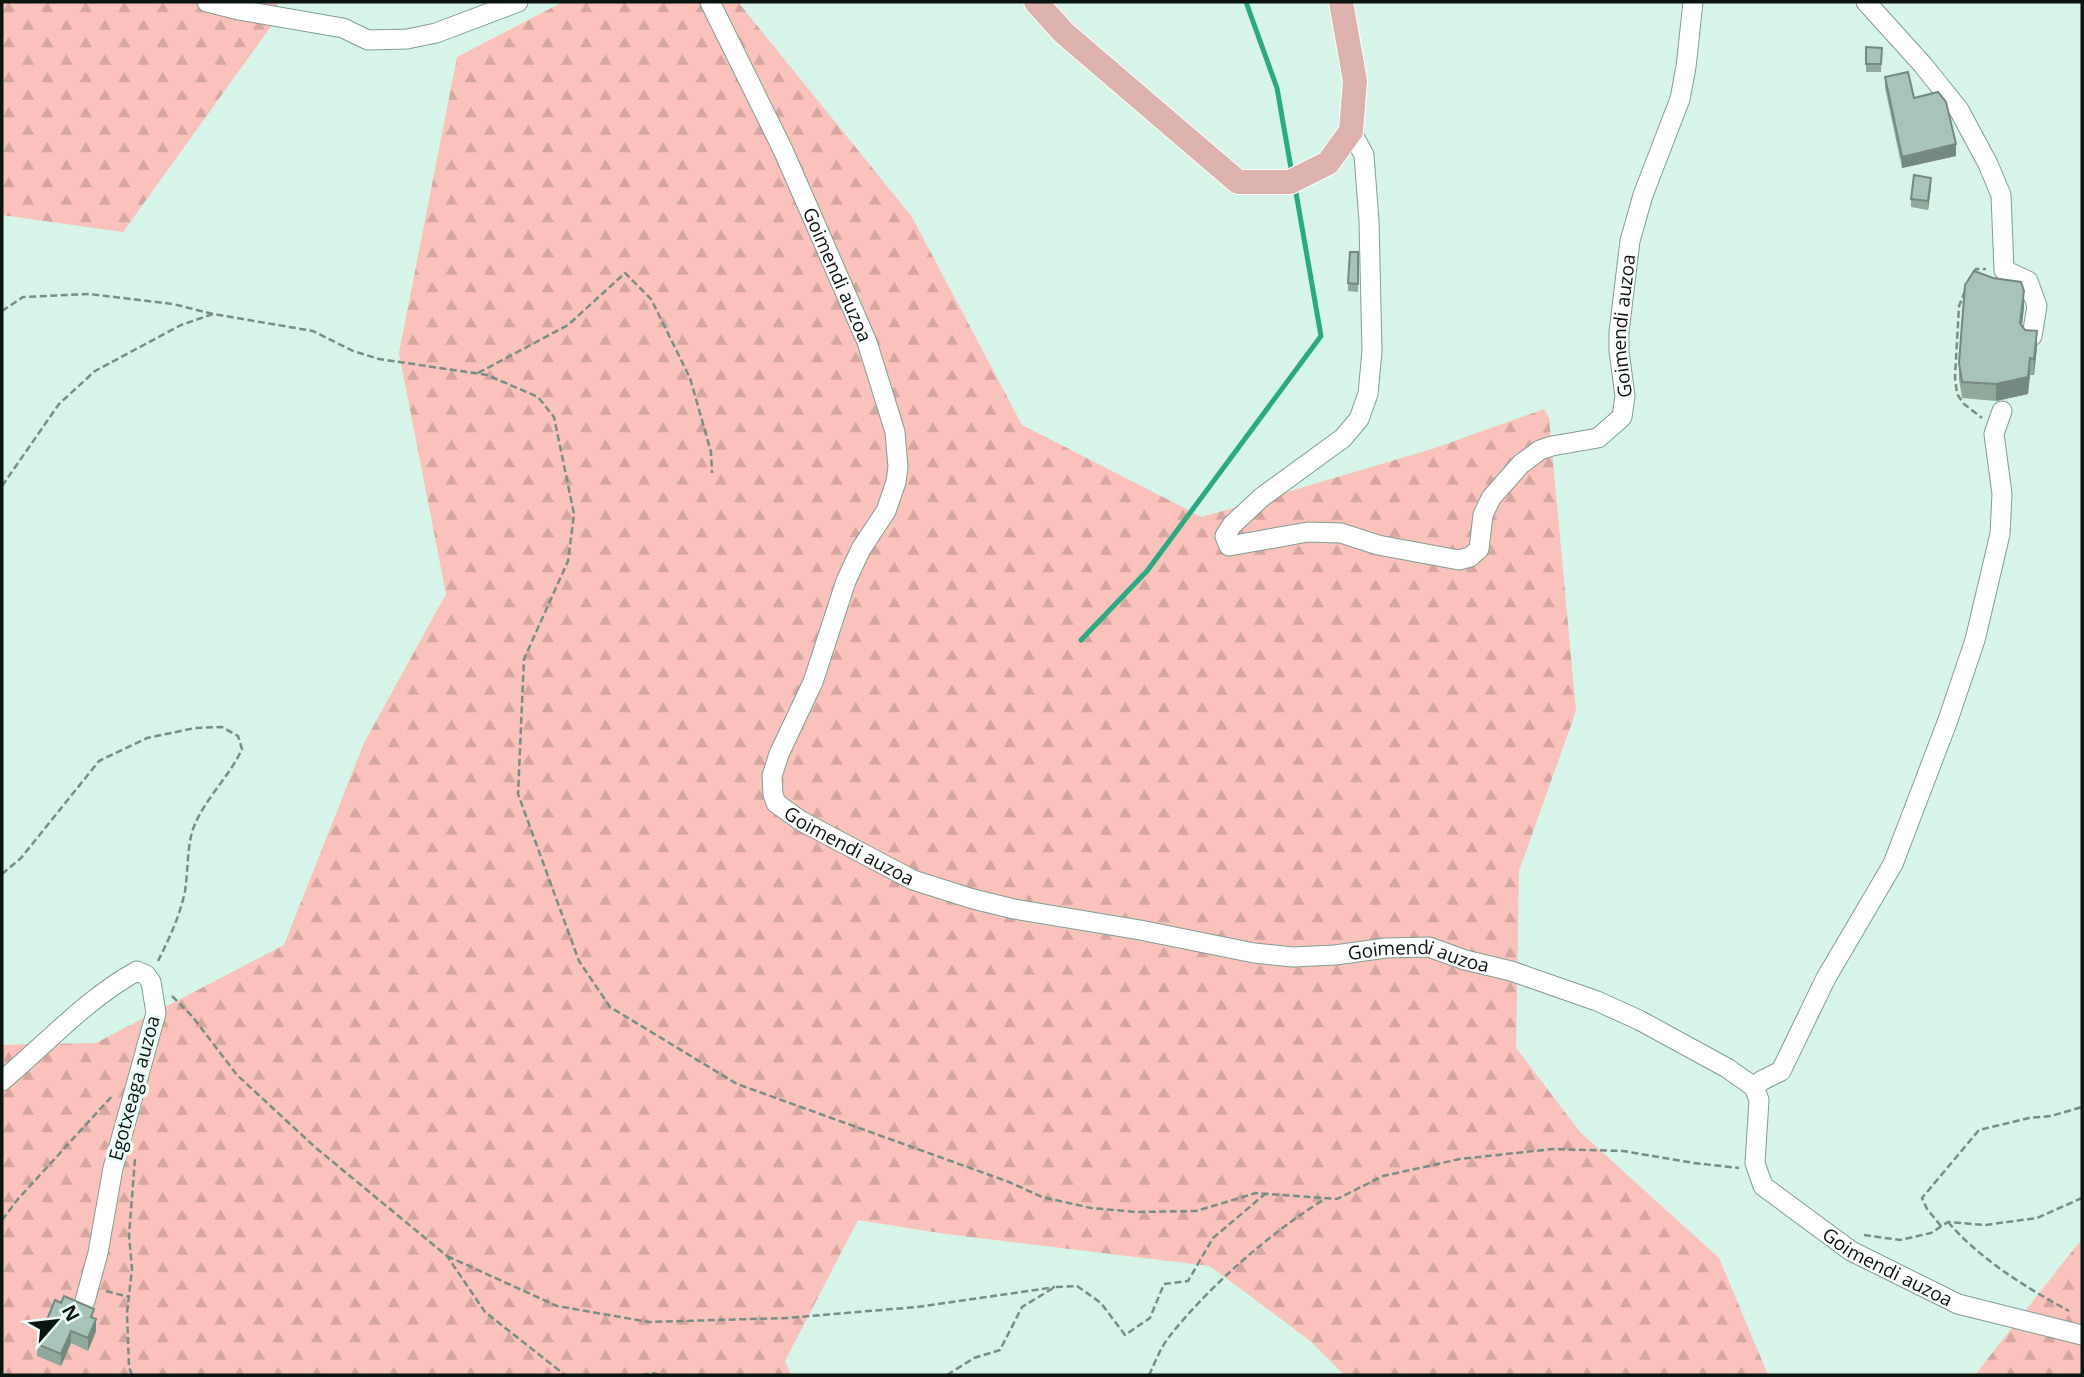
<svg xmlns="http://www.w3.org/2000/svg" width="2084" height="1377" font-family="'Open Sans',sans-serif">
<defs>
<pattern id="forest-firs" width="22" height="20" patternUnits="userSpaceOnUse" patternTransform="scale(1.75)"><rect width="22" height="20" fill="#fac2ba"/><path d="M5 1l3.5 6h-7zM16 11l3.5 6h-7z" fill="#d5a69f"/></pattern>
</defs>
<rect width="100%" height="100%" fill="#d6f4e7"/>
<path fill="url(#forest-firs)" d="M2 2H277V18L123 232 2 215Z
M563 2H738L912 217 1022 425 1202 517 1432 449 1544 409 1549 418 1576 711 1519 871 1516 1048 1580 1132 1719 1258 1768 1375H1344L1309 1340 1210 1266 946 1234 858 1220 785 1361 791 1375H2V1045L96 1043 284 945 364 743 446 594 399 353 457 57Z
M2082 1240V1375H1975L2077 1245Z"/>
<g fill="none" stroke-linecap="round" stroke-linejoin="round">
<path stroke="#2aa982" stroke-width="5" d="M1246 2 1277 88 1292 174
M1081 640 1147 571 1321 336 1295 187"/>
<g stroke="#809d91" stroke-width="21">
<g id="minor">
<path d="M207 2 239 10 343 28 368 40 407 39 436 33 518 2"/>
<path id="s1" d="M710 2 783 150 867 342 895 432 898 467 896 482 886 511 861 549 846 581 813 682 779 754 772 776 773 794 776 803 801 821 913 880 973 899 1014 909 1140 930 1254 953 1293 957 1335 955 1386 948 1429 947 1465 960 1511 971 1597 1001 1639 1020 1727 1068 1754 1087 1759 1100 1755 1163 1763 1186 1851 1251 1958 1304 2082 1335"/>
<path d="M1866 2 1923 65 1959 110 1988 164 2001 195 2004 270 2028 281 2037 306 2032 336"/>
<path id="s2" d="M1351 131 1364 155 1369 221 1372 351 1368 394 1359 419 1343 438 1262 497 1232 525 1225 536 1229 546 1308 532 1341 533 1378 545 1459 560 1470 557 1479 549 1483 515 1491 498 1521 464 1540 450 1552 446 1598 438 1622 417 1625 396 1619 351V332L1630 241 1643 195 1680 99 1686 67 1693 2"/>
<path d="M2 1081C46 1044 86 999 137 971L146 975 151 982 156 1013 113 1168 98 1253 85 1301"/>
<path d="M1754 1087 1761 1081 1781 1071 1826 978 1893 864 1948 720 1975 640 2000 534 2002 494 1994 434 2002 411"/>
</g>
</g>
<g stroke="#fff" stroke-width="26">
<path id="major" d="M1036 2 1064 33 1238 182H1290L1328 163 1351 131 1355 81 1341 2"/>
</g>
<path stroke="#788e84" stroke-width="2.5" stroke-dasharray="7 3.5" stroke-linecap="butt" d="M1974 272 1976 269H1986
M1965 291 1959 306 1955 377 1957 394 1964 404 1982 418
M2 311 23 297 89 294 173 304 213 314
M478 373 568 325 625 273 651 299 690 378 711 452 712 473
M2 486 59 404 95 371 181 325 213 314 313 331 353 351 379 359 487 375 538 397 554 417 574 514 568 561 524 659 518 794 579 961 610 1007 737 1084 1009 1182 1042 1197 1091 1208 1136 1212 1196 1211 1256 1193 1337 1199 1383 1176 1460 1159 1553 1149 1623 1151 1694 1163 1739 1168
M2 874 21 858 99 761 147 738 195 728 222 727 238 736 242 749C229 778 202 801 192 832 187 851 188 872 185 891 180 916 169 939 158 961
M172 996 192 1016 237 1075 316 1148 447 1256 485 1312 565 1375
M2 1220 18 1199 113 1095
M1948 1222C1981 1260 2025 1287 2069 1311
M1941 1226 1927 1209 1922 1198 1979 1130 2029 1118 2051 1116 2082 1107
M1864 1235 1900 1240 1931 1233 1948 1222 1985 1225 2037 1218 2082 1198
M447 1256 557 1306 649 1322 786 1318 917 1307 1055 1287
M106 1291 129 1297
M132 1375 129 1367 127 1313 132 1269 129 1235 135 1159
M642 1375 652 1373 661 1375
M947 1375 974 1358 1000 1350 1022 1307 1055 1287 1077 1286 1101 1303 1125 1335 1150 1318 1164 1284 1188 1281 1213 1238 1265 1194
M1149 1375C1155 1363 1160 1348 1169 1337 1207 1288 1272 1231 1325 1199"/>
<use href="#minor" stroke="#fff" stroke-width="19"/>
<use href="#major" stroke="#ddb2ad" stroke-width="24"/>
</g>
<path fill="#8fa99d" d="M1866 47 1882 48 1881 72H1866Z
M1885 77 1914 98 1956 156 1902 168 1885 88Z
M1931 186 1928 210 1911 207V199Z
M1358 252V292L1348 291V283Z
M2024 307 2022 326 2037 347 2034 375H2030L2028 394 1996 401 1962 398 1959 379V363Z
M94 1318 96 1331 88 1351 71 1343 61 1366 37 1356V1344Z"/>
<path fill="#748980" d="M1956 144V156L1902 168V157Z
M1931 178V186L1928 210V201Z
M2024 291V307L2020 340V323Z
M2037 331V347L2034 375V359Z
M2030 358V375L2028 394 1996 401V384Z
M96 1319V1331L88 1351V1338Z
M71 1331V1343L61 1366V1354Z"/>
<path fill="#a6c4b7" stroke="#748980" stroke-width="2" d="M1866 47 1882 48 1881 64H1866Z
M1908 72 1914 98 1938 92 1946 102 1956 144 1902 157 1885 77Z
M1914 175 1931 178 1928 201 1911 199Z
M1350 252H1358V284L1348 283Z
M1974 271 1993 278 2021 282 2024 291 2020 323 2025 330 2037 331 2034 359 2030 358 2028 377 1996 384 1962 382 1959 363 1965 285Z
M64 1296 94 1309 91 1317 96 1319 88 1338 71 1331 61 1354 37 1344 55 1300 61 1303Z"/>
<g text-anchor="middle" stroke-width="7" stroke-linejoin="round" paint-order="stroke">
<g font-size="19" fill="#0a1510" stroke="#ecfef6">
<text dy="7" stroke="none"><textPath href="#s1" startOffset="301">Goimendi auzoa</textPath></text>
<text dy="7" stroke="none"><textPath href="#s2" startOffset="1046">Goimendi auzoa</textPath></text>
<text dy="7" stroke="none"><textPath href="#s1" startOffset="952">Goimendi auzoa</textPath></text>
<text dy="7" stroke="none"><textPath href="#s1" startOffset="1540">Goimendi auzoa</textPath></text>
<text transform="translate(134 1088) rotate(-75)" y="7">Egotxeaga auzoa</text>
<text dy="7" stroke="none"><textPath href="#s1" startOffset="2156">Goimendi auzoa</textPath></text>
</g>
</g>
<rect width="2084" height="1377" fill="none" stroke="#0a1510" stroke-width="7"/>
<g transform="translate(56 1321) rotate(62)" stroke="#ecfef6" stroke-width="5" paint-order="stroke">
<path d="M0-5L12 26L0 18L-12 26Z" fill="#0a1510"/>
<text y="-10" font-size="19" font-weight="bold" text-anchor="middle" fill="#0a1510">N</text>
</g>
</svg>
